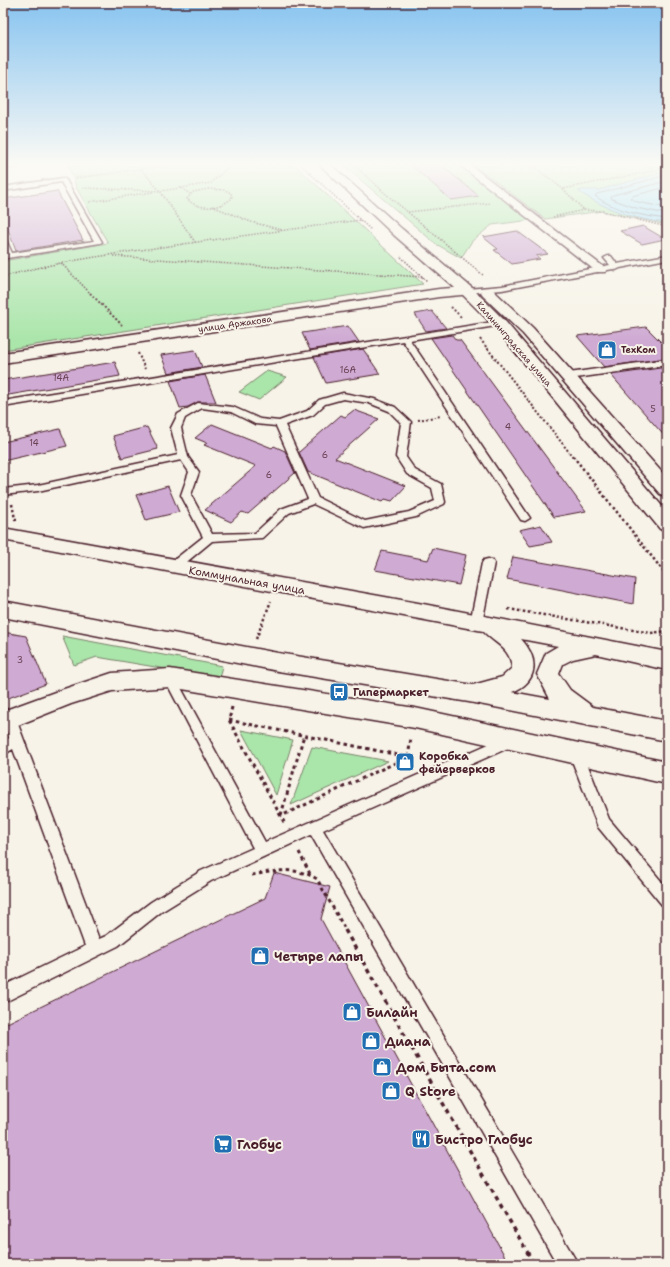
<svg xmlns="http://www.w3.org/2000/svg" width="670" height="1267" font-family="'Shantell Sans',sans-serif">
<rect width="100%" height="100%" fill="#f7f3e8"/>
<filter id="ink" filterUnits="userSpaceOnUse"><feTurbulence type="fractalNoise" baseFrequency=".025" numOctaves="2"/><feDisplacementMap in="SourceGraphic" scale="8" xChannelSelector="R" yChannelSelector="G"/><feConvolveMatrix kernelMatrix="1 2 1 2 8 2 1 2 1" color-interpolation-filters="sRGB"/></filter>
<g filter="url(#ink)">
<path fill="#aae5aa" stroke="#7a826a" d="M68 165H295L423 284 3 350V261L108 243 77 189Z
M343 165H459L531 220 492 225 472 241 461 258 436 244Z
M474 165H667V225L602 211 545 219Z
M267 371 287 377 259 400 239 392Z
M62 636 222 666 219 678 97 657 74 665Z
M241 730 293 740 276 795Z
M312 747 388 761 291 805Z"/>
<path fill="#98dcfb" stroke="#7990a8" d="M667 171V223C636 220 604 209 578 191L584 190H599Z"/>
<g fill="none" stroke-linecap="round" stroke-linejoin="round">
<path stroke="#696b7e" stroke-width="1" d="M667 175 597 194 595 196C615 211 643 216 667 219
M667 181 613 195 611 197 612 199 636 208 667 214
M667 187 632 196 630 198 638 202 667 208"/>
</g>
<path fill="#cfaad3" stroke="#4a1f2b" d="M411 165H441L479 196 451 200Z
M57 191 83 240 16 251 3 216V199Z
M643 226 665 239 642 244 620 231Z
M517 231 548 254 536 256 540 259 512 264 494 250 498 249 483 237Z
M432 311 446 328 426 331 415 314Z
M348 326 359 342 310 350 302 333Z
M646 327 667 348V358L604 367 577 336Z
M452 335 456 340H460L586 511 554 517 431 338Z
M363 349 380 374 326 383 314 357Z
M195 350 202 367 168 373 161 355Z
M115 362 120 376 3 396V380Z
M667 367V439L611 375Z
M205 375 216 402H198L188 407 180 408 170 381Z
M354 410 379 419 335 458 406 486 392 501 385 499 382 502 308 472 299 452 341 415 345 417Z
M212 424 272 448 274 446 285 451 295 473 248 514 242 512 231 522 205 510 256 466 204 445 207 443 195 438Z
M147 427 158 449 122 458 113 436Z
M60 429 67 446 3 461V442Z
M168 486 179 512 146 520 136 495Z
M541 525 552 542 530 546 519 530Z
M433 548 466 555 459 585 375 570 382 551 428 560Z
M513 557 635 579 633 604 507 579Z
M3 632 26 636 46 684 3 700Z
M274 873 330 887 321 919 509 1264H3V1025L265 898Z"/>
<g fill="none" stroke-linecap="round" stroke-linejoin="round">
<g stroke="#4a1f2b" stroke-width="3">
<path id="service" d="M63 178 66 180 102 242 100 243 7 258 3 248V238L6 240 12 253 94 241 61 182 3 191V187Z
M667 255V259L620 268 616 270 613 269 502 290 467 293 463 291 467 289 502 286 610 265 604 258 608 256H611L617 264Z
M499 321 503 323 502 325 410 340 530 518 525 521 521 520 403 341 3 407V401Z
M667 359V365L569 379 565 376 569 373Z
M343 393 374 399 395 407 409 420 411 422 406 457 415 470 441 484 445 502 444 504 416 517 364 528 313 504 289 513 262 538 212 541 177 570H169L167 567 169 564 203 537 181 495 189 472 181 460 38 491 3 495V489L38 485 178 455 171 428 178 414 198 403 233 407 260 419 279 421 307 411 319 400ZM343 399 369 403 389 411 401 423 396 457 407 474 432 488 435 501 409 512 365 521 318 498 285 425 313 415 325 404ZM202 408 231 412 255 424 276 426 308 499 281 509 255 533 212 534 191 495 199 472 188 457 181 428 185 418Z
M488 559 492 560 494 563 482 623 480 626 476 627 472 626 470 623 482 563 484 560Z
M170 673 174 675 265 842 507 736 512 735 517 736 519 740 517 744 323 830 578 1264H557L311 835 211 881 161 912 118 946 3 1003V986L85 946 13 749 3 755V742L9 738 3 720 4 715 9 714 14 715 16 719 99 939 106 936 151 902 201 871 253 848 164 678 166 675Z
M576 747 581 749 583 753 609 819 667 888V907L662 905 598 827 569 753 571 749Z"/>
</g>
<g stroke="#4a1f2b" stroke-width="3">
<path id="pedestrian" d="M460 165H470L605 268 607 270 605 272H597Z"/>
</g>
<g stroke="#4a1f2b" stroke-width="3">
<path id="minor" d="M467 287 472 288 474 291 472 294 439 297 3 363V353L439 289Z
M170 669 415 708 667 762V784L415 728 170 687 112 691 71 704 3 731V711L55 692 112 673Z"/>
</g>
<g stroke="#4a1f2b" stroke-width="3">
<path id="tertiary" d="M3 165H19L17 167 3 169Z"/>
</g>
<g stroke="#4a1f2b" stroke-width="3">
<path id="secondary" d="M320 165H331L402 229 472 288 504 320 667 512V531L660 529 494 326 462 294 394 235Z
M488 289 493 290 533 328 667 478V496L660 494 523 334 483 296 481 293 483 290Z
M3 528 418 603 667 652V670L596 654 573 659 563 664 559 674 570 690 593 707 667 721V741L469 702 278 671 3 617V601L278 653 473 685 502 677 512 668C510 647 496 645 483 631L3 540ZM521 639 558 646 546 653 537 674 550 699 512 692C539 682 539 658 521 639Z"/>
</g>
<path stroke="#4a1f2b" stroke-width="1.5" stroke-dasharray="1.5 1.5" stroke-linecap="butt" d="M301 165 371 230
M354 165 386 194 483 275
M532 165 563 189
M646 165 654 170
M141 169 160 191 195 242
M76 178 169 165
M83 188 160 191 181 188 190 194
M181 188 211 183 230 165
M208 189 225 190 231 193 232 198C220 209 199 211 187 199L193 192Z
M89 202 153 192
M212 206 251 222 282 230
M584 210 602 211 667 227
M408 212 491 203
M553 217 584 210 563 189 667 168
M113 256 423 277
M401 257 427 281
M61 263 91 294
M3 277C46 264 90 258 134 251 210 240 285 230 361 220"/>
<path stroke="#4a1f2b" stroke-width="2" stroke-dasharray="2 2" stroke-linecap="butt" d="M90 293 122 325
M451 307 461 317
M480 339 573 457
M138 353 145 369
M418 420 441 416"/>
<path stroke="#4a1f2b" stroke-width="2.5" stroke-dasharray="2.5 2.5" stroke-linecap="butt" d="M573 456 667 576
M12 504 15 519H17
M508 609 651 633 667 631
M256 639 271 601"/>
<path stroke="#4a1f2b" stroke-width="3" stroke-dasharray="3.5 3.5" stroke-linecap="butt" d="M232 707 229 720 285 824
M229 720 408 757 281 816
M408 757 411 738
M281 815 304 735
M299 852 310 874
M252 875C275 871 296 866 317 879L346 931"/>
<path stroke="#4a1f2b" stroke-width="3.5" stroke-dasharray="4.5 4.5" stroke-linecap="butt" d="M345 930 534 1264"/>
<use href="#service" fill="#f7f3e8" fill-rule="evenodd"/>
<use href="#pedestrian" fill="#f7f3e8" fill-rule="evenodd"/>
<use href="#minor" fill="#f7f3e8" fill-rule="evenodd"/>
<use href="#tertiary" fill="#f7f3e8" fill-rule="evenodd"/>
<use href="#secondary" fill="#f7f3e8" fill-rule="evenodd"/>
</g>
</g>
<linearGradient id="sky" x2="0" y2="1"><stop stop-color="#88c4f0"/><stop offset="0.48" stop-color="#fbfaf5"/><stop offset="1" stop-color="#fbfaf5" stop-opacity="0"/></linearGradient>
<rect width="670" height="342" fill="url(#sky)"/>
<defs>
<g id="shop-square" transform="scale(1)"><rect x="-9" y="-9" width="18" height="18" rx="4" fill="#1f6fb2" stroke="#f7f3e8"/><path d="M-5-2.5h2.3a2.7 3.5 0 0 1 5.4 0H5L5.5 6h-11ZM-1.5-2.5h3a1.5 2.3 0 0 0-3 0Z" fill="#fff"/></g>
<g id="bus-square" transform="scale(1)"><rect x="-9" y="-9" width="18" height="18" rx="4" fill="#1f6fb2" stroke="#f7f3e8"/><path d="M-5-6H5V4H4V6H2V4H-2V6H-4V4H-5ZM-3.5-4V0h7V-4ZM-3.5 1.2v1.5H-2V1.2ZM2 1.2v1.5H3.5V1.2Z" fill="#fff"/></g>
<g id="restaurant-square" transform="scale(1)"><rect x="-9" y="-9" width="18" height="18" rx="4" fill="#1f6fb2" stroke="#f7f3e8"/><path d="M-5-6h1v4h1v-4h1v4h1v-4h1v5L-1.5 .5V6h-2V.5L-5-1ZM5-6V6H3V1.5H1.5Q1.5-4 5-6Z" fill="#fff"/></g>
<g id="supermarket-square" transform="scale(1)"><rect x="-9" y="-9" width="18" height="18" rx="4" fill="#1f6fb2" stroke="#f7f3e8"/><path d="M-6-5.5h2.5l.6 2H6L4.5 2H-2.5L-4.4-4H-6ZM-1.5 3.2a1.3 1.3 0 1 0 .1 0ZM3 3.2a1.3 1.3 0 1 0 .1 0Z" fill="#fff"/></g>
</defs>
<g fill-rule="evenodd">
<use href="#shop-square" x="607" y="350"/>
<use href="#bus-square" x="339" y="692"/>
<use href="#shop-square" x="405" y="762"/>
<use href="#shop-square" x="260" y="956"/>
<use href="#shop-square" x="352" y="1012"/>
<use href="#shop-square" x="371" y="1041"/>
<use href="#shop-square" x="382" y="1067"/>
<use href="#shop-square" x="391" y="1091"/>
<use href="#restaurant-square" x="421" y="1139"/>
<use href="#supermarket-square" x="223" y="1144"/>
</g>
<g text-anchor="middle" stroke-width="4" stroke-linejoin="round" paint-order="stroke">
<g font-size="9" fill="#4a1f2b" stroke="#f7f3e8">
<text transform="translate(235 324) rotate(-8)" y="3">улица Аржакова</text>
<text transform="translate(514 344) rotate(49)" y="3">Калининградская улица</text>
</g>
<g font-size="9" font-weight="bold" fill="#4a1f2b" stroke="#f7f3e8" text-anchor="start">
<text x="621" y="353">ТехКом</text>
</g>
<g font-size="9" fill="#6b4255">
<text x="348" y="373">16А</text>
<text x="61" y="381">14А</text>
<text x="653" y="412">5</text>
<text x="508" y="430">4</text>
<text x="34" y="446">14</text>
<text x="325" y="458">6</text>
<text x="269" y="478">6</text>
<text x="20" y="663">3</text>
</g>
<g font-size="11" fill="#4a1f2b" stroke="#f7f3e8">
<text transform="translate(247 580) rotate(10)" y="4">Коммунальная улица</text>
</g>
<g font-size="11" font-weight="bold" fill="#4a1f2b" stroke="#f7f3e8" text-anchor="start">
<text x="353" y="696">Гипермаркет</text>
<text x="419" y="760">Коробка<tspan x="419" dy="13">фейерверков</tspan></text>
</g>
<g font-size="13" font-weight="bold" fill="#4a1f2b" stroke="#f7f3e8" text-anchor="start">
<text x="274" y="961">Четыре лапы</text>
<text x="366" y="1017">Билайн</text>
<text x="385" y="1046">Диана</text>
<text x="396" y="1072">Дом Быта.com</text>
<text x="405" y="1096">Q Store</text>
<text x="435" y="1144">Бистро Глобус</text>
<text x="237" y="1149">Глобус</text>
</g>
</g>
<rect width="670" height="1267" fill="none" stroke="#f7f3e8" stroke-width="16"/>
<rect x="8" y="8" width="654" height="1251" fill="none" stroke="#4a1f2b" stroke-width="1.5" filter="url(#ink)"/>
</svg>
